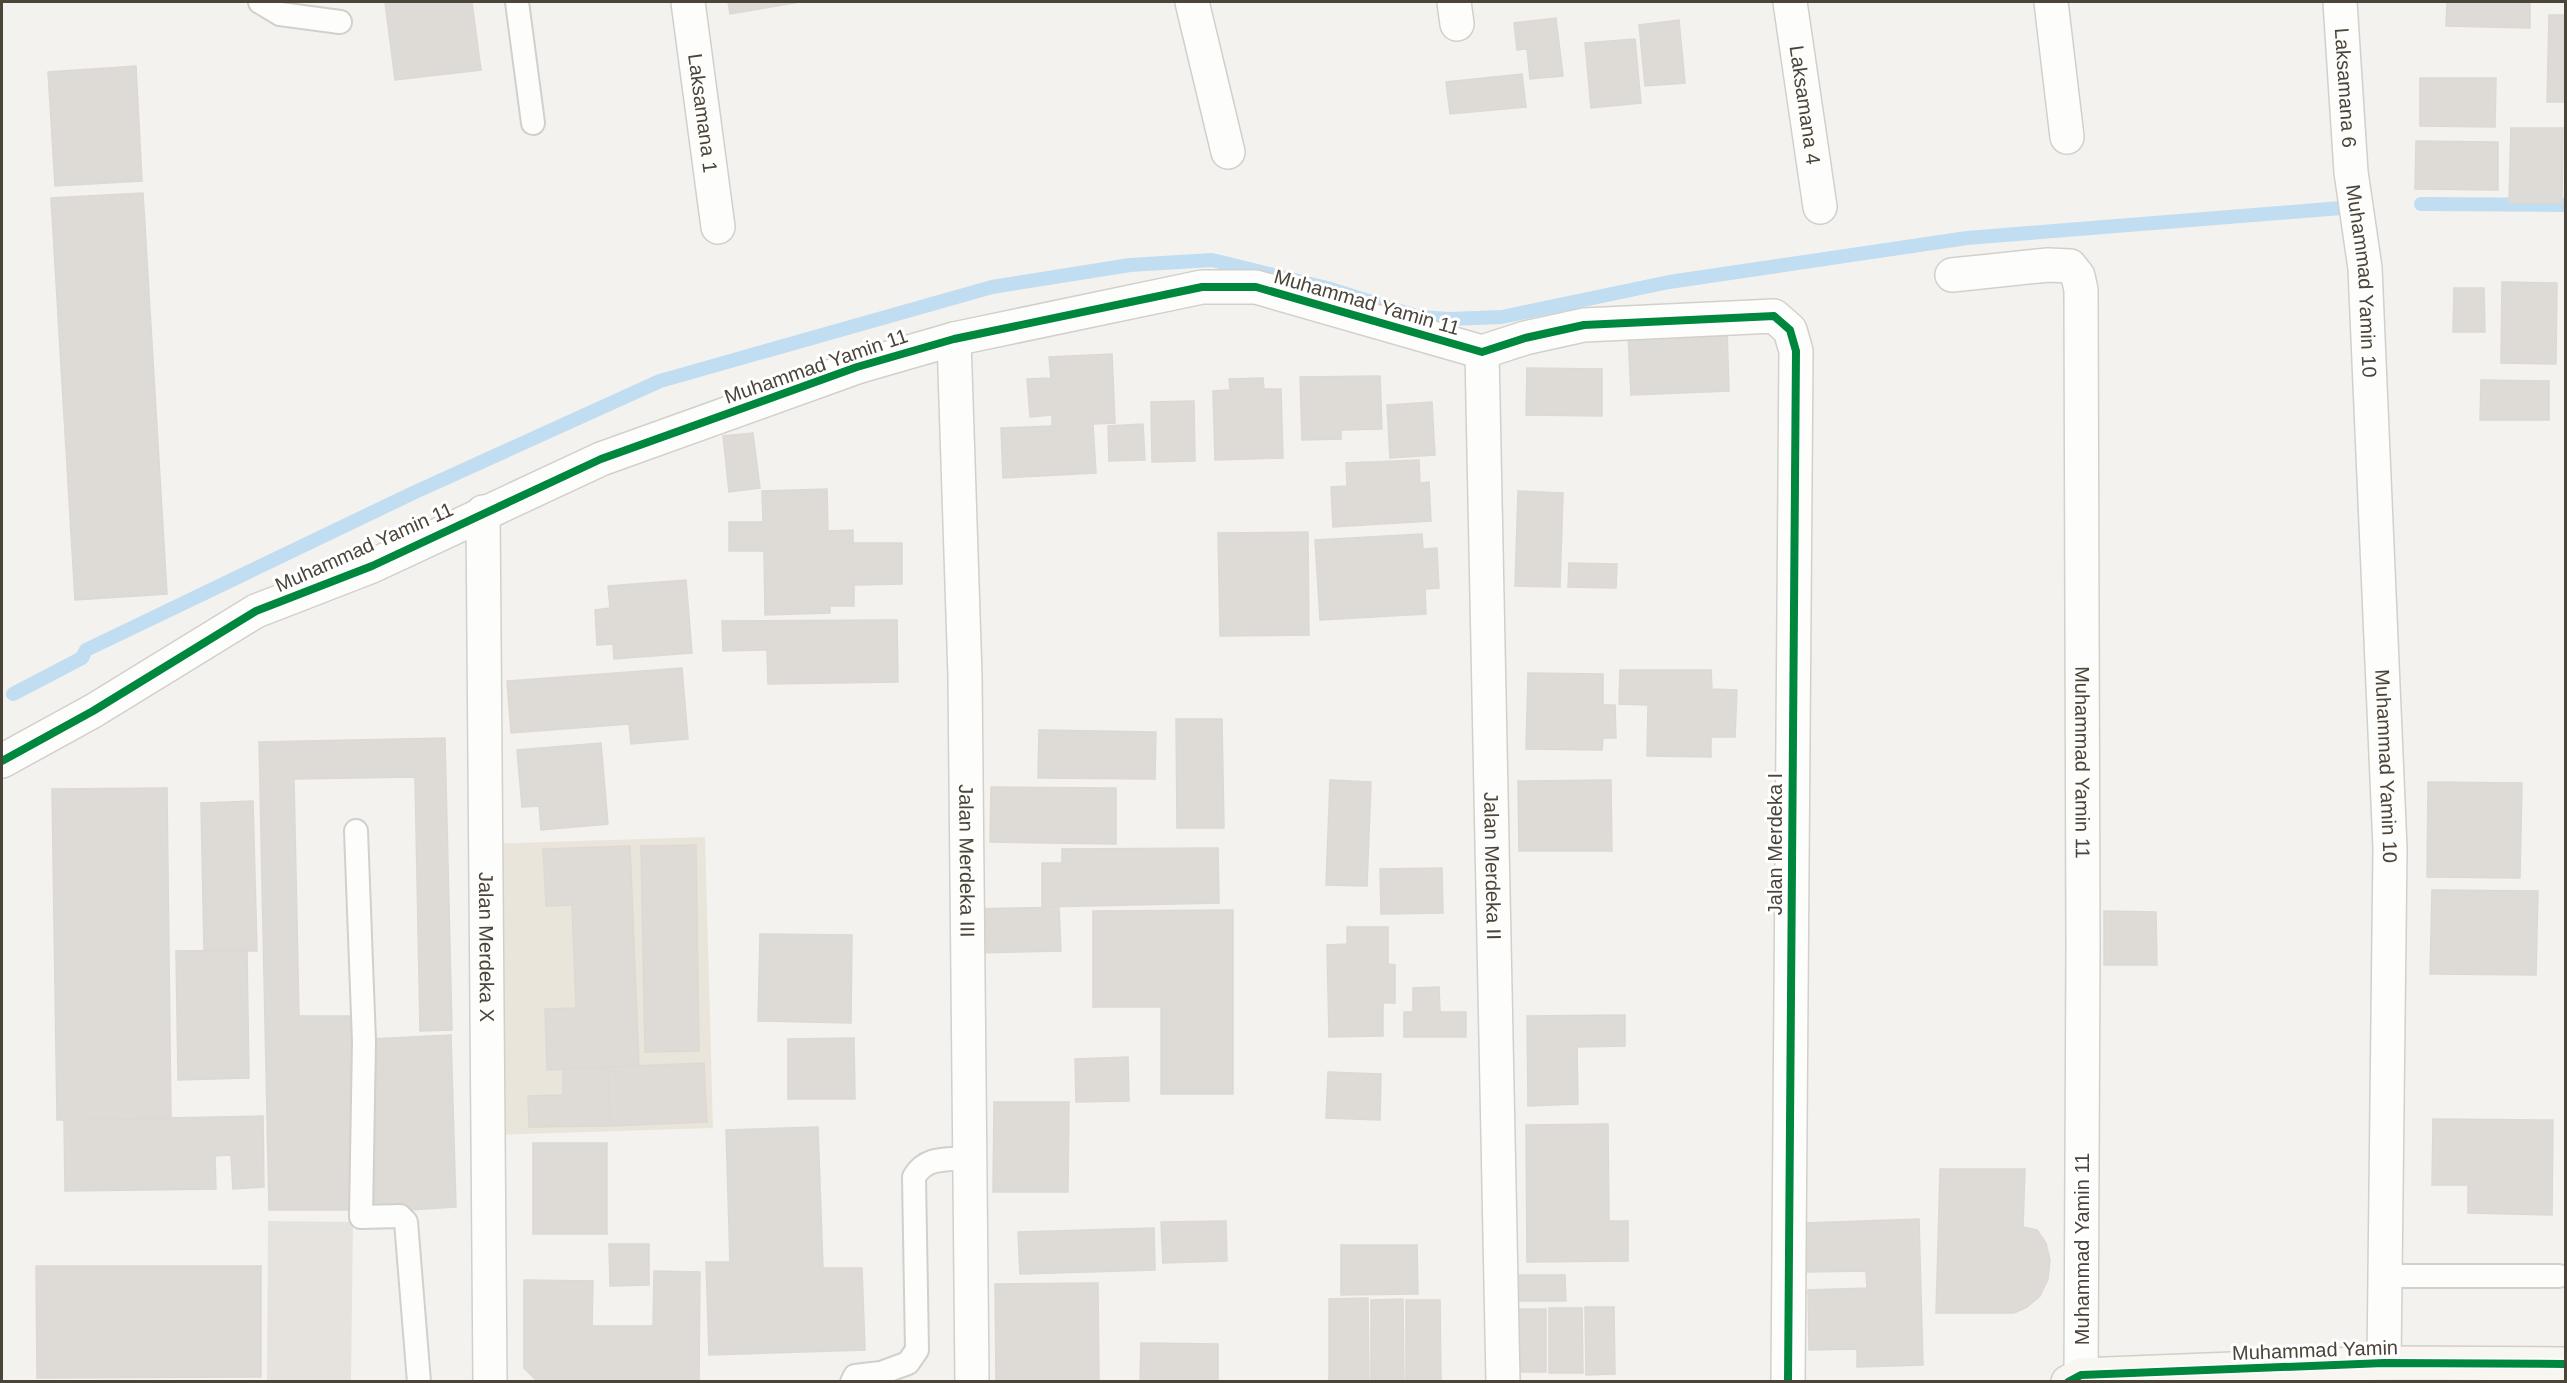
<svg xmlns="http://www.w3.org/2000/svg" width="2567" height="1383" font-family="Helvetica,sans-serif">
<rect width="100%" height="100%" fill="#f4f2ee"/>
<path fill="#eae5da" d="M705 837 713 1128 496 1135 484 844Z"/>
<path fill="#e6e3df" d="M268 1221 353 1222 351 1381 267 1382Z"/>
<g fill="none" stroke-linecap="round" stroke-linejoin="round">
<path stroke="#c0ddf1" stroke-width="14" d="M2421 204 2566 205
M13 694 82 658 86 650 413 493 660 381 992 287 1130 265 1212 260 1327 288 1419 317 1449 319 1502 317 1669 282 1967 238 2341 208"/>
</g>
<path fill="#dedbd6" stroke="#dcd9d4" stroke-width="1.5" d="M385 2H472L481 70 395 80Z
M728 2H800L730 14Z
M2447 2H2530V28L2446 26Z
M2549 15H2566V102H2547Z
M1556 18 1563 76 1530 79 1527 49 1517 50 1514 23Z
M1679 20 1685 83 1645 86 1639 25Z
M1635 39 1641 103 1591 108 1585 43Z
M136 66 142 181 55 186 48 72Z
M1522 74 1526 107 1450 114 1446 82Z
M2420 78H2496L2495 127 2420 126Z
M2511 128H2563L2562 203H2509Z
M2416 141 2498 142V190L2415 189Z
M143 193 167 594 75 600 51 198Z
M2502 282 2557 283 2556 364 2501 363Z
M2454 288H2484L2485 332H2453Z
M1727 327 1729 391 1631 395 1628 332Z
M1112 354 1115 423 1093 424 1096 473 1003 478 1001 428 1052 426V415L1030 417 1027 379 1051 378 1049 357Z
M1527 368 1602 369V416L1526 415Z
M1380 376 1382 429 1341 430V439L1302 440 1300 377Z
M1263 378 1264 389H1281L1283 458 1215 460 1213 391 1230 390 1229 379Z
M2481 380 2549 381V420H2480Z
M1194 401 1195 461 1152 462 1151 402Z
M1432 402 1435 455 1390 458 1387 405Z
M1143 424 1145 460 1109 461 1108 426Z
M753 433 760 488 729 492 723 436Z
M1419 460 1420 483 1429 482 1431 521 1333 527 1331 487 1347 486 1346 463Z
M827 489 828 531 853 530V543H902V584L854 585V606H830V613L765 615 764 551H729V522H763L762 491Z
M1518 491 1563 493 1560 587 1515 586Z
M1308 532 1309 635 1220 636 1218 533Z
M1422 534 1423 549 1437 548 1439 588 1425 589 1426 614 1320 620 1315 540Z
M1569 563 1617 564 1616 588 1568 587Z
M686 580 692 653 614 659 613 644 597 645 595 610 610 608 608 586Z
M897 620 898 682 768 684 767 650 723 651 722 621Z
M682 668 688 739 631 744 629 724 511 733 507 681Z
M1620 670H1711L1712 689 1737 690 1735 737H1711V757L1647 756 1648 705 1619 704Z
M1528 673 1603 674V705H1615L1616 738H1603L1602 750 1526 749Z
M1176 719H1222L1224 828H1177Z
M1039 730 1156 732 1155 779 1038 778Z
M445 738 452 1030 420 1031 415 777 294 779 299 1016H354L358 1210H269L259 742Z
M601 743 608 824 541 830 539 806 522 807 517 750Z
M1330 780 1371 782 1367 886 1326 885Z
M1611 780 1612 851H1519L1518 781Z
M2428 782 2522 783 2520 878 2427 877Z
M991 787 1116 788V844L990 842Z
M167 788 171 1119 57 1120 52 789Z
M253 801 257 951H204L201 803Z
M696 845 699 1051 645 1052 641 846Z
M630 846 639 1066 547 1070 545 1009 576 1008 572 905 546 906 543 849Z
M1218 848 1219 903 1042 907V863H1062V849Z
M1442 868 1443 913 1381 914 1380 869Z
M2432 890 2538 891 2536 975 2430 974Z
M1059 907 1061 951 971 953 970 909Z
M1233 910V1094H1161V1007H1093V911Z
M2104 911 2156 912 2157 965H2104Z
M1347 927H1388V964L1395 965V1003H1383V1036L1329 1037 1327 945 1347 944Z
M760 934 852 935 851 1023 758 1021Z
M247 950 249 1078 178 1080 176 951Z
M1439 987 1440 1012H1466V1037H1404V1012H1413V988Z
M1625 1015V1046L1577 1047 1578 1104 1528 1106 1527 1016Z
M451 1035 456 1207 374 1212 371 1039Z
M854 1038 855 1099H788V1039Z
M1128 1057 1129 1101 1076 1102 1075 1059Z
M704 1063 707 1122 610 1126 608 1067Z
M608 1067 610 1126 529 1127 528 1096 563 1095V1069Z
M1328 1072 1381 1074 1380 1120 1326 1118Z
M994 1102H1069L1068 1192H993Z
M263 1116 264 1187 233 1189 231 1155 215 1156 216 1189 65 1191 64 1120Z
M2433 1119 2553 1120 2552 1215 2468 1213V1185H2432Z
M1608 1124 1609 1221H1628V1261L1527 1262 1526 1125Z
M818 1127 823 1268H862L865 1350 709 1355 706 1262H730L726 1130Z
M533 1143H607V1234H533Z
M1940 1169H2025L2023 1227 2037 1230 2046 1243 2050 1260 2048 1279 2040 1296 2027 1307 2014 1313H1936Z
M1919 1219 1923 1365 1857 1367V1349L1809 1350 1808 1290 1867 1288 1866 1271 1807 1272 1805 1223Z
M1226 1221 1227 1261 1163 1263 1161 1222Z
M1154 1228 1155 1270 1020 1274 1018 1232Z
M609 1244H649V1285L610 1286Z
M1341 1245H1417L1418 1294 1341 1295Z
M36 1266H261V1377L37 1378Z
M654 1271 700 1272 699 1382H538L524 1368V1280L593 1281 592 1326H653Z
M1517 1275H1565L1566 1301H1517Z
M1098 1283 1099 1382H996L995 1284Z
M1368 1298 1369 1382H1329V1299Z
M1403 1299 1404 1382H1371V1300Z
M1406 1300H1440L1441 1382H1406Z
M1585 1307H1614L1615 1374 1586 1375Z
M1549 1308H1582L1583 1373H1549Z
M1515 1309H1546V1372H1516Z
M1141 1343 1218 1344V1382H1140Z"/>
<g fill="none" stroke-linecap="round" stroke-linejoin="round">
<g stroke="#d2d0cb" stroke-width="26">
<path id="service" d="M260 2 280 14 340 22
M517 2 533 123
M356 831 364 1041 361 1217 400 1216 406 1222 419 1382
M2386 1276H2559
M852 1382 855 1376 881 1373 908 1363 917 1350 914 1177C926 1156 947 1160 969 1158"/>
</g>
<g stroke="#d2d0cb" stroke-width="36">
<g id="minor">
<path id="s1" d="M688 2 718 227"/>
<path d="M1192 2 1228 152"/>
<path d="M1454 2 1457 24"/>
<path id="s2" d="M1790 2 1820 207"/>
<path d="M2051 2 2067 137"/>
<path id="s3" d="M2340 2 2351 172 2365 268 2390 848 2384 1363"/>
<path id="s4" d="M1952 275 2048 265 2070 266 2078 276 2081 290 2083 947 2081 1382"/>
<path id="s5" d="M954 339 965 676 972 1382"/>
<path id="s6" d="M1482 352 1503 1382"/>
<path id="s7" d="M483 512 490 1382"/>
<path d="M2 761 93 711 256 611 372 566 601 459 857 367 954 339 1202 287H1256L1482 352 1525 338 1584 325 1774 316 1790 330 1796 351 1788 1382"/>
</g>
</g>
<g stroke="#d3cfc5" stroke-width="36">
<path id="secondary" d="M2068 1382 2081 1375 2384 1363 2566 1364"/>
</g>
<use href="#service" stroke="#fdfdfc" stroke-width="22"/>
<use href="#minor" stroke="#fdfdfc" stroke-width="33"/>
<use href="#secondary" stroke="#f7f6f1" stroke-width="33"/>
<g stroke="#fff" stroke-width="11">
<path id="cycleway" d="M2 761 93 711 256 611 372 566 601 459 857 367 954 339 1202 287H1256L1482 352 1525 338 1584 325 1774 316 1790 330 1796 351 1788 1382
M2068 1382 2081 1375 2384 1363 2566 1364"/>
</g>
<use href="#cycleway" stroke="#00873e" stroke-width="8"/>
</g>
<g text-anchor="middle" stroke-width="6" stroke-linejoin="round" paint-order="stroke">
<g font-size="20" fill="#4b4439" stroke="#fff">
<text dy="7" stroke="none"><textPath href="#s3" startOffset="86">Laksamana 6</textPath></text>
<text dy="7" stroke="none"><textPath href="#s2" startOffset="104">Laksamana 4</textPath></text>
<text dy="7" stroke="none"><textPath href="#s1" startOffset="112">Laksamana 1</textPath></text>
<text dy="7" stroke="none"><textPath href="#s3" startOffset="280">Muhammad Yamin 10</textPath></text>
<text transform="translate(1367 302) rotate(16)" y="7">Muhammad Yamin 11</text>
<text transform="translate(816 366) rotate(-19)" y="7">Muhammad Yamin 11</text>
<text transform="translate(364 547) rotate(-24)" y="7">Muhammad Yamin 11</text>
<text dy="7" stroke="none"><textPath href="#s4" startOffset="618">Muhammad Yamin 11</textPath></text>
<text dy="7" stroke="none"><textPath href="#s3" startOffset="766">Muhammad Yamin 10</textPath></text>
<text transform="translate(1775 844) rotate(-90)" y="7">Jalan Merdeka I</text>
<text dy="7" stroke="none"><textPath href="#s5" startOffset="522">Jalan Merdeka III</textPath></text>
<text dy="7" stroke="none"><textPath href="#s6" startOffset="514">Jalan Merdeka II</textPath></text>
<text dy="7" stroke="none"><textPath href="#s7" startOffset="435">Jalan Merdeka X</textPath></text>
<text transform="translate(2082 1249) rotate(-90)" y="7">Muhammad Yamin 11</text>
<text transform="translate(2315 1350) rotate(-2)" y="7">Muhammad Yamin</text>
</g>
</g>
<rect width="2567" height="1383" fill="none" stroke="#4b4439" stroke-width="6"/>
</svg>
